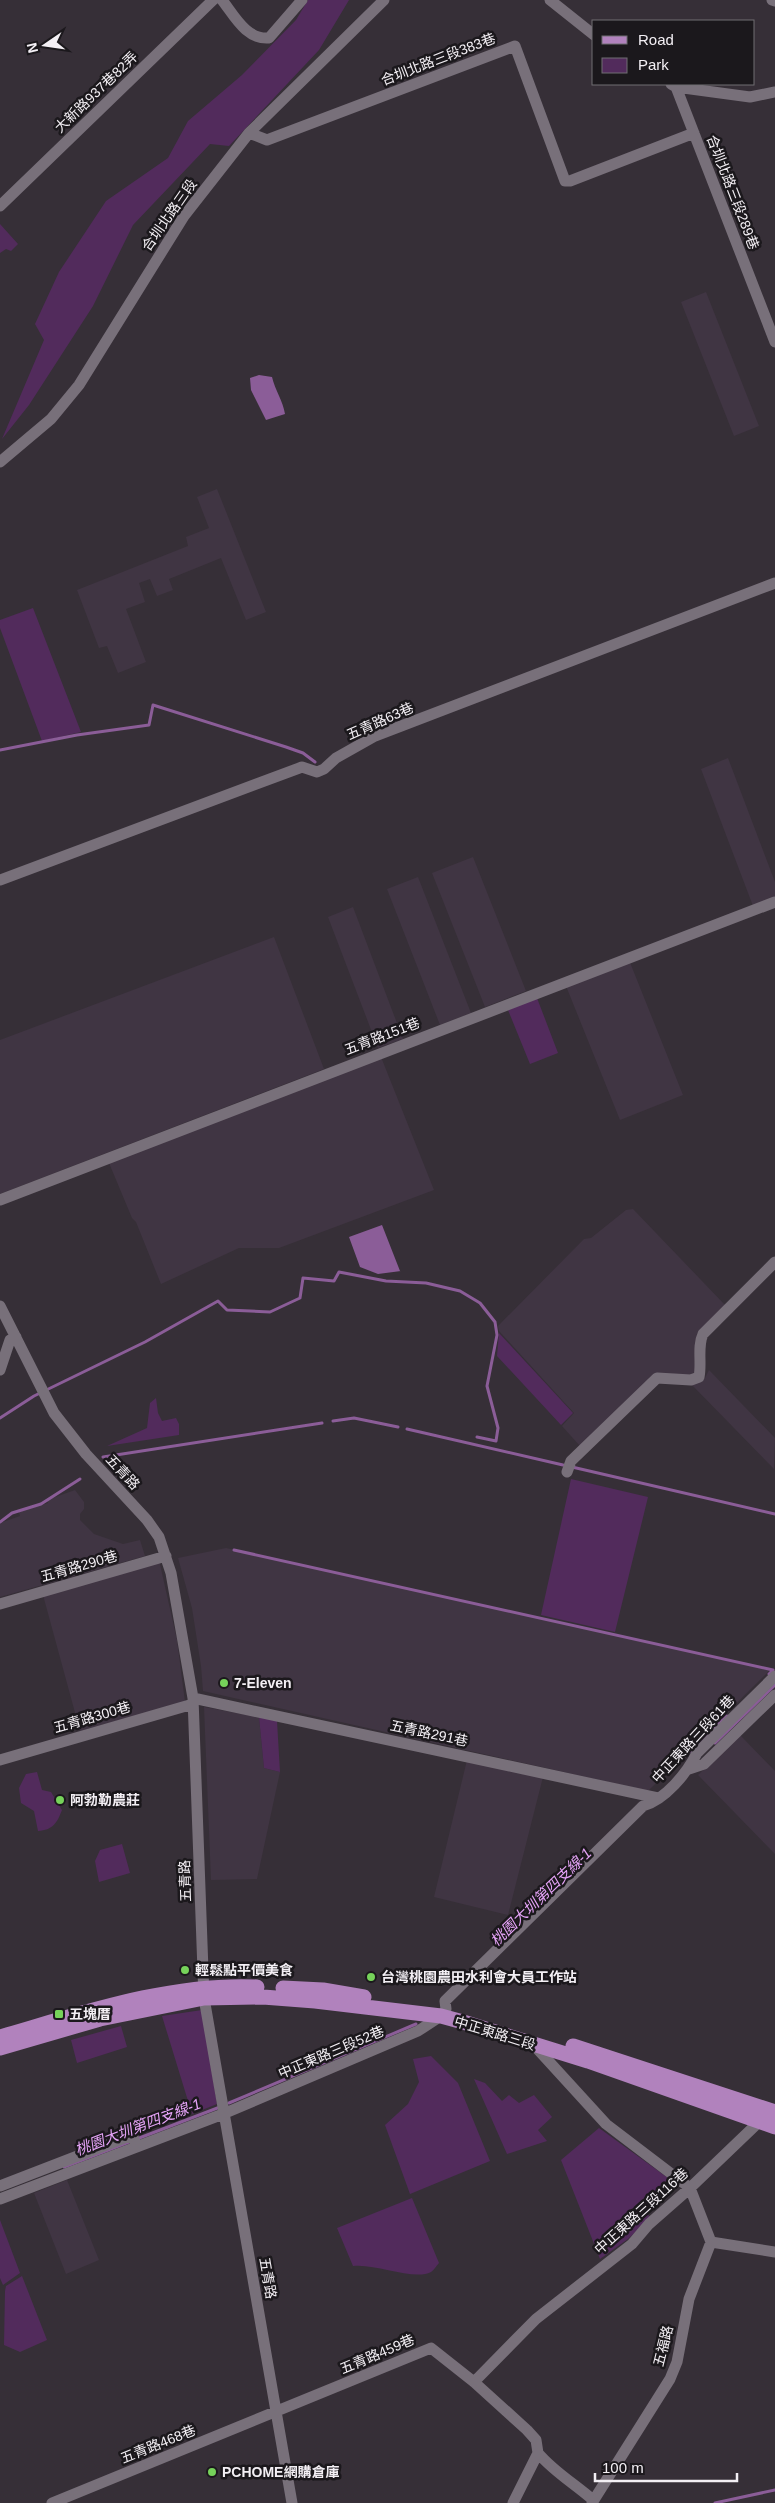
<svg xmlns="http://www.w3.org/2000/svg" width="775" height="2503" font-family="Arial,'Noto Sans TC',sans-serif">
<rect width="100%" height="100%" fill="#362f37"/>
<path fill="#403543" d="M706 292 759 426 734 436 681 302Z
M217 489 266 612 246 620 221 558 169 579 173 590 157 596 150 579 139 583 145 602 126 609 146 662 118 673 107 646 99 648 77 590 188 546 186 537 209 528 197 497Z
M728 758 775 882V897L753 906 701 769Z
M473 857 526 991 485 1007 432 873Z
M418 877 471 1013 440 1025 387 889Z
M353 907 403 1039 378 1048 328 917Z
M274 937 324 1069 0 1194V1040Z
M629 960 683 1095 620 1120 566 986Z
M381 1057 434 1190 279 1248H239L161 1284 136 1222 132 1218 109 1163Z
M633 1209 725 1305 697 1334 695 1372 690 1375 655 1373 580 1446 562 1426 574 1413 499 1331 498 1326 584 1239 591 1238 626 1210Z
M709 1370 775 1438 774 1469 691 1384 705 1378Z
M75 1490 84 1502V1509L80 1514V1520L94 1534 123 1544 140 1540 145 1556 0 1597V1523L20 1516 19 1512 48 1503 47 1500Z
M226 1548 770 1670 648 1791 203 1691 201 1666 192 1608 178 1558Z
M159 1560 177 1640 185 1702 80 1731 43 1595Z
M204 1707 259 1717 264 1768 280 1772 257 1879 211 1880Z
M740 1735 775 1771V1854L698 1775Z
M467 1760 543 1777 508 1915 434 1897Z
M67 2180 99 2260 66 2274 34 2193Z"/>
<path fill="#522b5c" d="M308 0H349L319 50 229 146 210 144 133 225 93 306 29 405 2 439 44 340 35 324 59 272 106 201 168 158 188 121 242 75 296 20Z
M0 224 18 244 11 251 6 249 0 253Z
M33 608 81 732 42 741 0 628V620Z
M537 998 558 1053 530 1064 508 1010Z
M499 1333 573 1413 561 1425 497 1356Z
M156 1398 158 1413 162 1421 176 1418 179 1424V1435L107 1446 147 1428 150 1403Z
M571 1479 648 1497 615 1632 541 1615Z
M259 1717 277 1721 280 1772 264 1768Z
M37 1772 42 1790 51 1792 62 1810C57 1823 53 1830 38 1831L34 1811 21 1803 19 1788 26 1774Z
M122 1844 130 1873 99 1882 95 1861 100 1850Z
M202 2010 217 2104 192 2114 162 2016Z
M121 2026 127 2047 77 2063 71 2040Z
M431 2056 458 2083 490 2161 410 2194 385 2125 408 2104 419 2082 413 2059Z
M474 2079 485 2083 502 2101 509 2095 519 2103 534 2095 552 2117 538 2130 547 2141 507 2154Z
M599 2128 668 2178 644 2212 651 2217 628 2239 600 2259 561 2160Z
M412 2198 439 2263C436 2266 434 2270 431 2272 414 2281 375 2263 353 2266L337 2228Z
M0 2220 20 2273 3 2285 0 2278Z
M22 2276 47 2340 20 2352 4 2345 5 2291 6 2286Z"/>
<path fill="#8b5d98" d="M259 375 272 377C275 390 283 401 285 414L266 420 251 390 250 378Z
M382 1225 400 1271H401L378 1274 360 1267 349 1237Z"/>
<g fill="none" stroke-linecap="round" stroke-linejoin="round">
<path stroke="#8b5d98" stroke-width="3" d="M0 750 77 735 149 725 153 705 286 747 303 753 315 762
M0 1418 34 1396 145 1342 218 1301 227 1310 270 1312 300 1298 303 1278 334 1281 339 1272 386 1281 426 1283 460 1291 480 1303 495 1322 497 1335 487 1386 498 1428 496 1441 477 1437
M333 1421 354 1418 398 1427
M407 1429 563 1465
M103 1457 322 1423
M572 1467 775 1514
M0 1522 12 1513 41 1504 80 1479
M234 1550 773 1670 769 1674
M715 1743 775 1685
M682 1759 727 1716
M229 2103 416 2024
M64 2167 220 2107
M715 2503 775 2490"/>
<path stroke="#78707a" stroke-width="11" d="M222 0C234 15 246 40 269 38L302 0
M550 0 594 35
M772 0 775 1
M671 84 676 87 775 342
M676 87 750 97 775 92
M249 133 267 140 515 46 565 181H570L694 133
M0 206 213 0
M0 462 51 419 79 385 184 216 249 133 384 0
M0 880 302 767 317 772 324 769 336 758 375 736 775 583
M0 1200 775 902
M0 1306 54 1413 86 1454 147 1520 159 1537 171 1573 193 1698 204 1998 292 2503
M0 1370 10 1340 16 1337
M567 1472 571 1461 657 1378 691 1380 699 1377C702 1363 697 1347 703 1334L775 1262
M0 1604 166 1556
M193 1698 658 1798
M0 1760 193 1704
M689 1769 704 1764 775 1695
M532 2043 606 2124 690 2188 711 2242
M0 2186 132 2135 137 2146
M0 2199 223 2114 418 2031 441 2016 446 2009 445 2001 643 1806C665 1800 687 1773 697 1753L775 1676
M711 2242 775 2252
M474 2382 536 2319 632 2244 649 2224 690 2188 763 2118
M538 2453C554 2472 575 2484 593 2500
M52 2503 431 2348 474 2382 527 2430 536 2440 538 2453
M513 2503 538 2453
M592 2503 670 2379 677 2362 689 2299 711 2242"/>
<path stroke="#b182bd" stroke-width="15" d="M283 1988 323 1990 364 1997
M0 2037C83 2013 170 1983 257 1987
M573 2046 775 2112
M0 2048 100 2019 204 1998 263 1997 315 2001 441 2016 463 2022 588 2061 775 2127"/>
</g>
<g fill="#76d25a" stroke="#1b181c" stroke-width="2">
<circle cx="224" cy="1683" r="5"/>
<circle cx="60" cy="1800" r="5"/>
<circle cx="185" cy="1970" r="5"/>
<circle cx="371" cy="1977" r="5"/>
<rect x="54" y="2009" width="10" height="10" rx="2.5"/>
<circle cx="212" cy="2472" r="5"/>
</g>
<g text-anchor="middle" stroke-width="5" stroke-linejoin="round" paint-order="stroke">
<g font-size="14" fill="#f3eff4" stroke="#1b181c">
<text transform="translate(438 59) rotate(-21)" y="5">合圳北路三段383巷</text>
<text transform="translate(96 92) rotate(-44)" y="5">大新路937巷82弄</text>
<text transform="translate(733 192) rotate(69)" y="5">合圳北路三段289巷</text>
<text transform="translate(169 215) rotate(-55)" y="5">合圳北路三段</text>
<text transform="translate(380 721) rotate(-24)" y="5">五青路63巷</text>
<text transform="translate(382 1036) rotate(-21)" y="5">五青路151巷</text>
<text transform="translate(123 1472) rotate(47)" y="5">五青路</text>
<text transform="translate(79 1566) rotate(-16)" y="5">五青路290巷</text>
<text transform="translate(92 1717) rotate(-16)" y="5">五青路300巷</text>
<text transform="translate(429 1733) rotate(12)" y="5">五青路291巷</text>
<text transform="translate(693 1739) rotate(-47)" y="5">中正東路三段61巷</text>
<text transform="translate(185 1881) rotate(-92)" y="5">五青路</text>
<text transform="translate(495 2033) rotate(17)" y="5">中正東路三段</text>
<text transform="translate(331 2052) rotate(-23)" y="5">中正東路三段52巷</text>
<text transform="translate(641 2211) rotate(-42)" y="5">中正東路三段116巷</text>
<text transform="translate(268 2278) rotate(80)" y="5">五青路</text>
<text transform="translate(663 2346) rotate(-76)" y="5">五福路</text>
<text transform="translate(377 2354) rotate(-23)" y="5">五青路459巷</text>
<text transform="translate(158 2444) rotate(-22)" y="5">五青路468巷</text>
</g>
<g font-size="14" font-weight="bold" fill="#f3eff4" stroke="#1b181c" text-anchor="start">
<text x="234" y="1688">7-Eleven</text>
<text x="70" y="1805">阿勃勒農莊</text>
<text x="195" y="1975">輕鬆點平價美食</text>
<text x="381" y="1982">台灣桃園農田水利會大員工作站</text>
<text x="69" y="2019">五塊厝</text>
<text x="222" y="2477">PCHOME網購倉庫</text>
</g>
<g font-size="15" font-style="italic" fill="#e5a3f7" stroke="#1b181c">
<text transform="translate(541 1897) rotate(-44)" y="5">桃園大圳第四支線-1</text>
<text transform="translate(138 2127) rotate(-21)" y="5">桃園大圳第四支線-1</text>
</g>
</g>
<rect x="592" y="20" width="162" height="65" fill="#1b181c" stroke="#716e72"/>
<rect x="602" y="36" width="25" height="8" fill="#b182bd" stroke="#716e72"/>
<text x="638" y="45" font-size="15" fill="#f3eff4">Road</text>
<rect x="602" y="58" width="25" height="15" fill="#522b5c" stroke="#716e72"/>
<text x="638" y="70" font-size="15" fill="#f3eff4">Park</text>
<g transform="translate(45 45) rotate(257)" stroke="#1b181c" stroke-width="4" paint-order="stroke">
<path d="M0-4L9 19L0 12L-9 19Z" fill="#f3eff4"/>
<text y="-8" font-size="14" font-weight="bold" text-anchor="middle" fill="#f3eff4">N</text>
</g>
<path d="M595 2473v8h142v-8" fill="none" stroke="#f3eff4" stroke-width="2.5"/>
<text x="602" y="2473" font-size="15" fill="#f3eff4" stroke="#1b181c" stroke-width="4" paint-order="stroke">100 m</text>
</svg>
